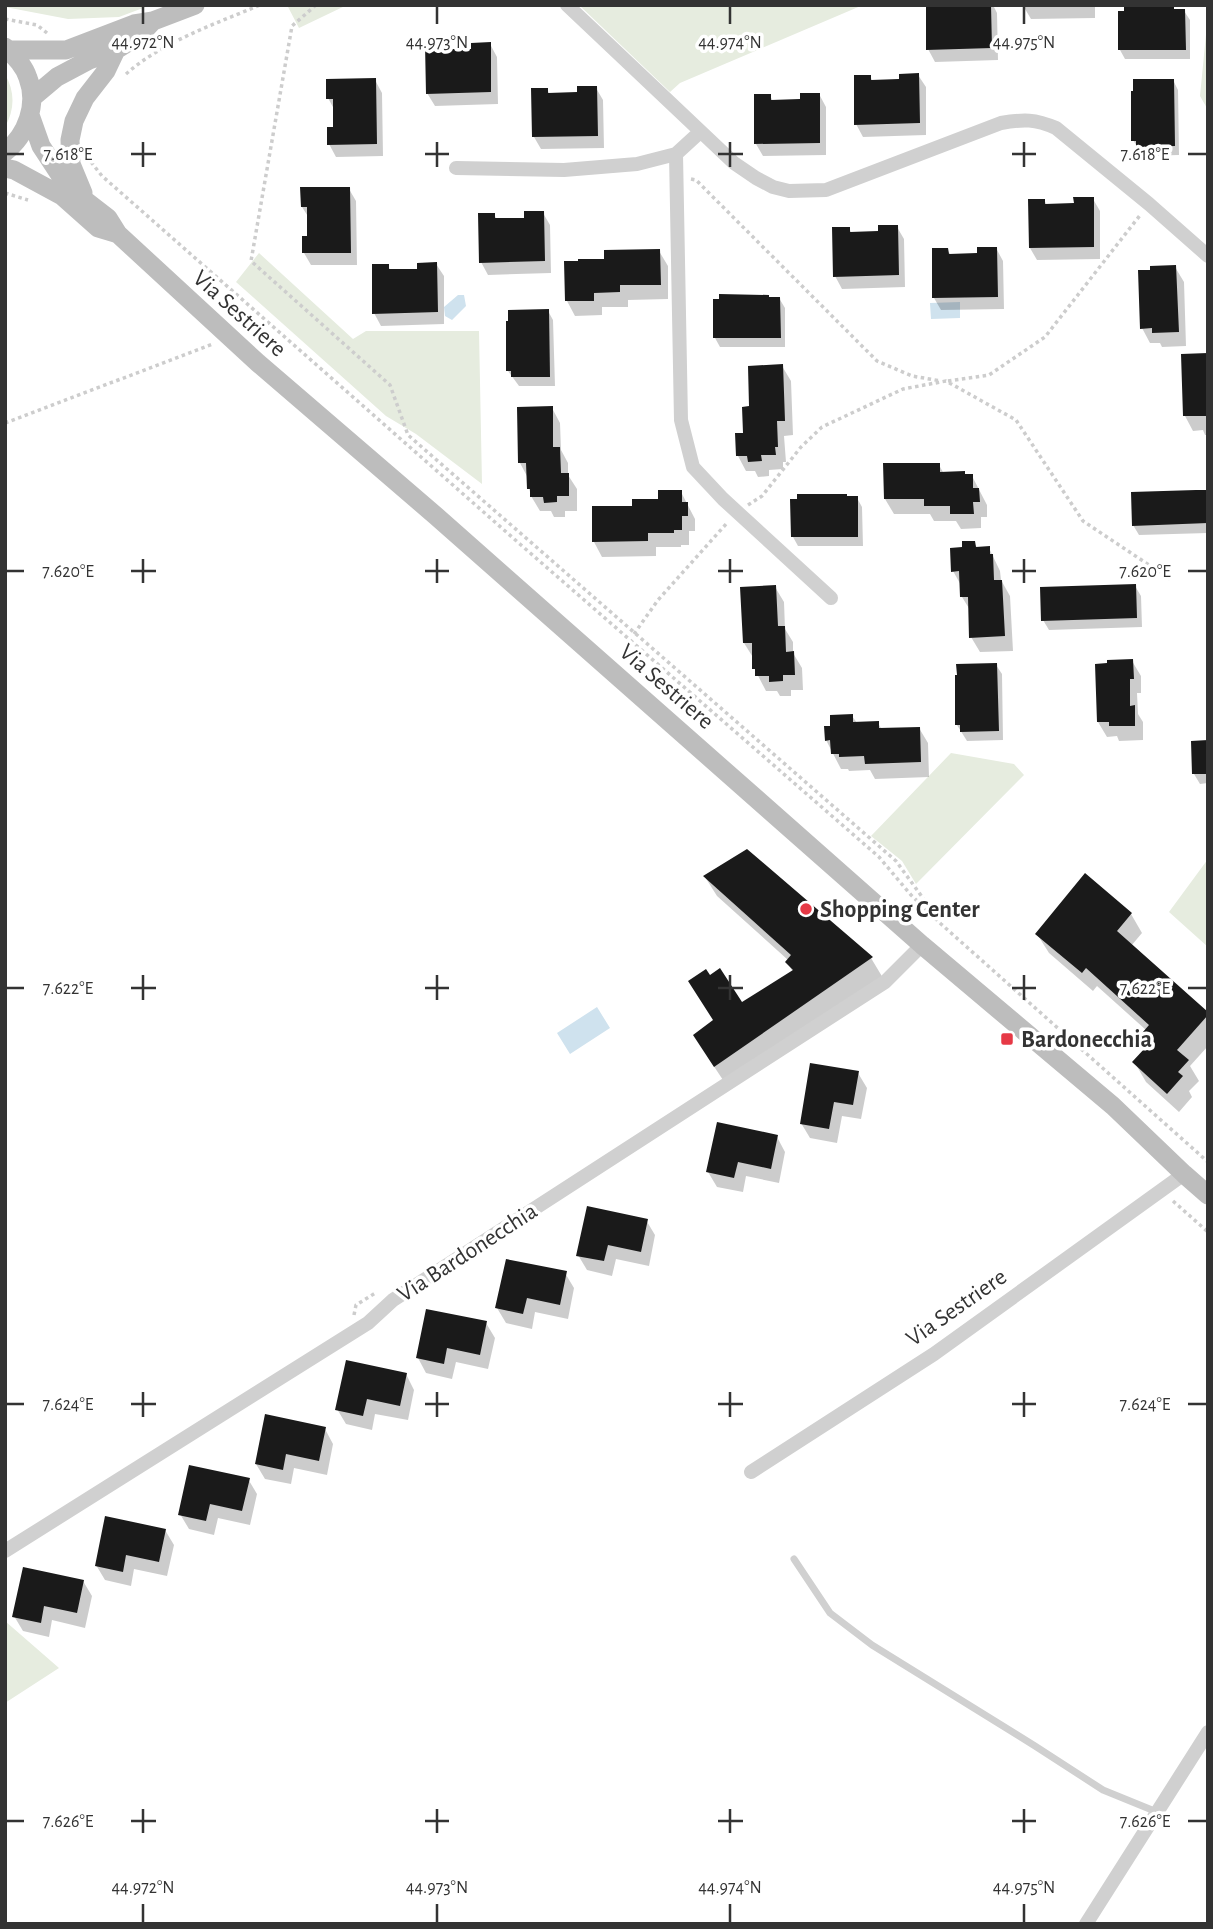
<svg xmlns="http://www.w3.org/2000/svg" width="1213" height="1929" font-family="'Alegreya Sans',sans-serif">
<rect width="100%" height="100%" fill="#fff"/>
<path fill="#e6ecdf" d="M5 5H151L119 17 68 19 5 7Z
M287 5H347L299 28Z
M579 5H863L680 83 670 92Z
M1208 14V110L1200 96Z
M5 74C15 92 15 109 5 127Z
M259 253 353 339 366 331H479L482 484 416 434 386 416 236 282Z
M951 753 1014 764 1024 775 916 884 902 861 871 836Z
M1208 859V947L1169 912Z
M5 1621 59 1668 5 1703Z"/>
<path fill="#cfe2ee" d="M458 295H464L466 306 452 320 445 316 444 307Z
M960 302V318L931 319 930 303Z
M597 1007 610 1028 570 1054 557 1033Z"/>
<path fill="#0003" d="M973 5H993L997 13 998 60 935 62 928 49Z
M1025 5H1095V18L1031 19 1025 9Z
M1174 11H1184L1190 20V59H1125L1120 50Z
M490 44 497 57 498 104 435 106 427 93 441 46 445 51H473Z
M918 75 926 87V135L863 137 856 124 870 76 873 82 901 81Z
M375 80 382 93 383 156 336 157 329 144 334 129V109L328 98Z
M1173 80 1178 90 1179 155 1143 156 1133 140Z
M596 88 603 100 604 148 541 149 534 137 533 89H547L550 95 579 94Z
M819 94 826 107V155L763 156 756 144 770 96 773 101H801Z
M302 189H349L356 201 357 265H311L304 253 309 238V218L302 207Z
M1093 199 1100 211V259L1037 260 1030 248 1044 200 1047 205H1076Z
M543 213 550 225 551 273 488 275 481 262 494 214 497 220 526 219Z
M897 227 904 239 905 287 842 289 835 276 849 228 852 234 880 233Z
M996 248 1003 261 1004 309 941 310 934 298 947 250 951 255H979Z
M659 251 668 266V299L628 300V307H602V315L575 316 567 301 606 260Z
M436 264 444 276V324L381 326 374 313 388 266 391 271 419 270Z
M1175 267 1184 282 1186 346 1162 347 1160 343H1150L1142 328Z
M779 298 785 308V347H720L715 338 769 299Z
M548 311 553 320 555 386H519L508 371Z
M1208 355V435H1205L1203 430 1193 431 1185 416Z
M782 366 791 381 793 435 784 436 786 462H783V469L769 470V476L758 477 755 471H746L738 456 751 408Z
M552 408 560 423 561 450 568 463V475L577 489V511H565V517H554L551 511H540L531 496 529 488 528 478 520 463Z
M939 465 944 474 972 476 987 505V517H981V528L961 529 956 521H934L930 514H894L885 499Z
M1208 491V533L1139 535 1133 525Z
M681 492 695 519V531H689V545H681V547H656V556L602 557 594 542 634 508Z
M847 498H857L862 507 863 546H798L793 537 792 500Z
M974 543 978 549 989 548 1000 571 1001 580 1010 596 1013 651 980 652 971 637 970 610 962 597V587L953 571 963 549Z
M1135 586 1141 596 1142 627 1049 630 1043 620Z
M775 587 784 602 785 629 793 642V653L802 668 803 690H791V696H780L777 691H766L754 668V659L744 643Z
M1132 661 1141 676V693H1137L1138 714 1143 722V740L1119 741 1117 736 1107 737 1098 722Z
M996 665 1002 674 1003 740 967 741 957 725Z
M852 716 857 723H878L882 730 919 728 928 743 929 777 875 779 870 770 849 771 848 769H841L826 740Z
M1208 742V783L1200 784 1194 774Z
M747 851 871 958 883 978 727 1086 707 1056 741 1004 793 972 787 962 788 960 717 896 705 877Z
M1131 914 1142 933 1131 946 1208 1014V1046L1190 1066 1199 1081 1189 1091 1192 1097 1179 1112 1146 1082 1135 1063 1144 1051 1138 1040 1146 1030 1097 986 1093 991 1049 953 1037 934Z
M858 1073 867 1088 861 1119 842 1116 837 1143 810 1138 801 1123Z
M777 1137 785 1152 779 1183 746 1176 743 1192 717 1187 708 1172Z
M646 1220 655 1235 649 1266 616 1259 612 1276 587 1270 578 1255Z
M565 1273 574 1288 568 1319 535 1312 532 1329 506 1323 497 1308Z
M486 1323 495 1338 488 1369 456 1362 452 1379 426 1373 418 1358Z
M406 1374 414 1390 408 1420 375 1414 372 1430 346 1424 337 1409Z
M325 1429 333 1444 327 1475 294 1468 291 1484 265 1479 256 1464Z
M248 1479 257 1494 250 1525 218 1518 214 1535 189 1529 180 1514Z
M165 1530 174 1545 167 1576 134 1569 131 1586 105 1580 96 1565Z
M83 1581 92 1596 85 1628 52 1620 49 1637 23 1631 14 1616Z"/>
<path fill="#1a1a1a" d="M926 5H991L992 48 926 50Z
M1124 7H1174V9H1185L1186 50H1118V11H1124Z
M491 42V92L426 94 425 44H442V49H471V43Z
M919 73 920 123 854 125V75H871V80L899 79V74Z
M376 78 377 144 327 145V127H333V99H326V79Z
M1133 79H1174L1175 146 1136 147V141H1131V91H1133Z
M577 86H597L598 136 532 137 531 88H548V93L577 92Z
M800 93H820V143L754 144V94H771V100L800 99Z
M300 187H350L351 253H302V236H307V207H301Z
M1073 197H1094V247L1029 248 1028 199H1045V204L1074 203Z
M524 211H544L545 261 479 263 478 213H495V218H524Z
M878 225H898L899 275 833 277 832 227H850V232L878 231Z
M977 247H997L998 297 932 298V248H948L949 254 977 253Z
M660 249 661 285H620V292L594 293V301H565L564 261H578V259H604V250Z
M437 262 438 312 372 314V264H389V269H417V263Z
M1176 265 1179 332 1152 333V328L1140 329 1138 270H1150V266Z
M719 294 769 295V297H780L781 338H713V299H719Z
M549 309 550 377H511V371H506V321H508V310Z
M1208 353V416H1183L1181 354Z
M783 364 785 421H777L778 447H775L776 455H761L762 461 748 462 747 456H736L735 433H743L742 407 749 406 748 366Z
M553 406V447H560L561 473H569V496H557V502L544 503 543 497H530V489H527L526 463H518L517 407Z
M883 463H940V472L965 471V474H973V488H979L980 502H973L974 514H950V506H924V499H884Z
M658 490H682V502H688V516H682V530H674V533H648V541L592 542V506H632V499H658Z
M1196 490H1208V523L1132 526 1131 492Z
M797 494H847V496H858V537H791L790 499H797Z
M962 541H975L976 547 990 546V554H993L994 580H1002L1005 636 969 638 968 597H960L959 571 951 572 950 548 962 547Z
M1136 584 1137 618 1041 621 1040 587Z
M776 585 778 626H785L786 652 794 651 795 675H783V681L769 682V676H755V669H752V643H743L740 587Z
M1133 659 1134 679H1130V706L1135 705V726H1109V722H1097L1095 664 1107 663V660Z
M997 663 999 731 960 732V725H955V675H957L956 664Z
M853 714V722L879 721V728L920 727 921 762 865 764 864 756 839 757V754H831L830 740 825 741 824 726H830V715Z
M1208 740V774H1192L1191 741Z
M747 849 873 957 714 1067 693 1035 713 1020 688 981 706 969 710 975 720 968 742 1002 793 970 785 962 791 955 703 876Z
M1085 873 1132 913 1117 931 1208 1012V1015L1177 1050 1189 1060 1178 1072 1183 1076 1167 1094 1132 1062 1145 1048 1136 1040 1149 1025 1086 968 1082 973 1035 934Z
M810 1063 859 1071 853 1105 834 1102 829 1129 800 1124Z
M717 1122 778 1135 771 1169 738 1162 734 1178 706 1172Z
M587 1206 648 1219 641 1252 608 1245 604 1261 576 1256Z
M506 1259 567 1271 560 1305 527 1298 523 1314 495 1308Z
M426 1309 487 1321 480 1355 447 1348 444 1364 416 1358Z
M346 1360 407 1373 400 1406 367 1399 363 1416 335 1410Z
M265 1414 326 1427 319 1461 286 1454 283 1470 255 1464Z
M189 1465 250 1478 242 1511 210 1504 206 1521 178 1515Z
M105 1516 166 1529 159 1562 126 1555 123 1572 95 1566Z
M23 1567 84 1580 77 1613 44 1606 41 1623 12 1617Z"/>
<g fill="none" stroke-linecap="round" stroke-linejoin="round">
<path stroke="#cdcdcd" stroke-width="3.5" stroke-dasharray="3.5 3.5" stroke-linecap="butt" d="M316 5 292 26 251 261 390 385 408 435 896 861 936 916
M5 19 37 25 47 33
M126 74C162 42 215 24 260 5
M91 162 102 176 521 545 879 857 911 895 941 924 1208 1162
M691 179 696 180 877 361 912 376 941 381
M5 193 28 200
M948 381 989 375 1045 337 1141 214
M5 423 213 344
M748 505 762 496 801 447 822 427 903 389 946 381 1016 420 1083 521 1170 579
M634 634 658 600 727 523
M1173 1201 1208 1232
M354 1315 356 1305 377 1292"/>
<path stroke="#d0d0d0" stroke-width="7" d="M794 1559 830 1613 872 1645 1035 1746 1103 1790 1157 1812"/>
<path stroke="#d0d0d0" stroke-width="14" d="M567 5 734 163 756 178 773 187 789 191 826 190 1001 123C1024 119 1035 119 1056 128L1149 204 1208 256
M700 132 676 154 681 420 693 467 723 499 831 598
M456 168 564 170 637 164 676 154
M751 1472 934 1354 1184 1174
M5 1551 368 1323 393 1300 885 982 922 945
M1086 1924 1208 1732"/>
<path stroke="#bdbdbd" stroke-width="19" d="M5 47C14 56 24 65 28 78 38 104 27 135 5 152
M8 50H66L134 24 153 21 195 5
M32 98 57 77 89 60 116 50 140 35 153 21
M30 115 41 146 62 178 86 201 108 218 118 234 258 363 436 516 922 945 1113 1106 1184 1174 1208 1195
M5 168 14 170 62 196 98 228 118 234
M83 193 71 164 70 140 74 121 85 98 106 71 116 50"/>
</g>
<path fill="none" stroke="#333" stroke-width="2.5" d="M143 7V24M437 7V24M730 7V24M1024 7V24M143 142V167M437 142V167M730 142V167M1024 142V167M7 154H24M131 154H156M425 154H449M718 154H743M1012 154H1036M1188 154H1206M143 559V583M437 559V583M730 559V583M1024 559V583M7 571H24M131 571H156M425 571H449M718 571H743M1012 571H1036M1188 571H1206M143 975V1000M437 975V1000M730 975V1000M1024 975V1000M7 988H24M131 988H156M425 988H449M718 988H743M1012 988H1036M1188 988H1206M143 1392V1417M437 1392V1417M730 1392V1417M1024 1392V1417M7 1404H24M131 1404H156M425 1404H449M718 1404H743M1012 1404H1036M1188 1404H1206M143 1809V1833M437 1809V1833M730 1809V1833M1024 1809V1833M7 1821H24M131 1821H156M425 1821H449M718 1821H743M1012 1821H1036M1188 1821H1206M143 1904V1922M437 1904V1922M730 1904V1922M1024 1904V1922"/>
<g fill="#e63946" stroke="#fff" stroke-width="2.5">
<circle cx="806" cy="909" r="7"/>
<rect x="1000" y="1032" width="14" height="14" rx="3.5"/>
</g>
<g text-anchor="middle" stroke-width="7" stroke-linejoin="round" paint-order="stroke">
<g font-size="24" fill="#333" stroke="#fff">
<text transform="translate(240 313) rotate(42)" y="8">Via Sestriere</text>
<text transform="translate(667 686) rotate(41)" y="8">Via Sestriere</text>
<text transform="translate(467 1252) rotate(-33)" y="8">Via Bardonecchia</text>
<text transform="translate(956 1307) rotate(-35)" y="8">Via Sestriere</text>
</g>
<g font-size="24" font-weight="bold" fill="#333" stroke="#fff" text-anchor="start">
<text x="820" y="917">Shopping Center</text>
<text x="1021" y="1047">Bardonecchia</text>
</g>
</g>
<g font-size="18" text-anchor="middle" fill="#333" stroke="#fff" stroke-width="7" stroke-linejoin="round" paint-order="stroke">
<text x="143" y="48">44.972°N</text>
<text x="437" y="48">44.973°N</text>
<text x="730" y="48">44.974°N</text>
<text x="1024" y="48">44.975°N</text>
<text x="1145" y="160">7.618°E</text>
<text x="68" y="160">7.618°E</text>
<text x="1145" y="577">7.620°E</text>
<text x="68" y="577">7.620°E</text>
<text x="1145" y="994">7.622°E</text>
<text x="68" y="994">7.622°E</text>
<text x="1145" y="1410">7.624°E</text>
<text x="68" y="1410">7.624°E</text>
<text x="1145" y="1827">7.626°E</text>
<text x="68" y="1827">7.626°E</text>
<text x="143" y="1893">44.972°N</text>
<text x="437" y="1893">44.973°N</text>
<text x="730" y="1893">44.974°N</text>
<text x="1024" y="1893">44.975°N</text>
</g>
<rect width="1213" height="1929" fill="none" stroke="#333333" stroke-width="14"/>
</svg>
